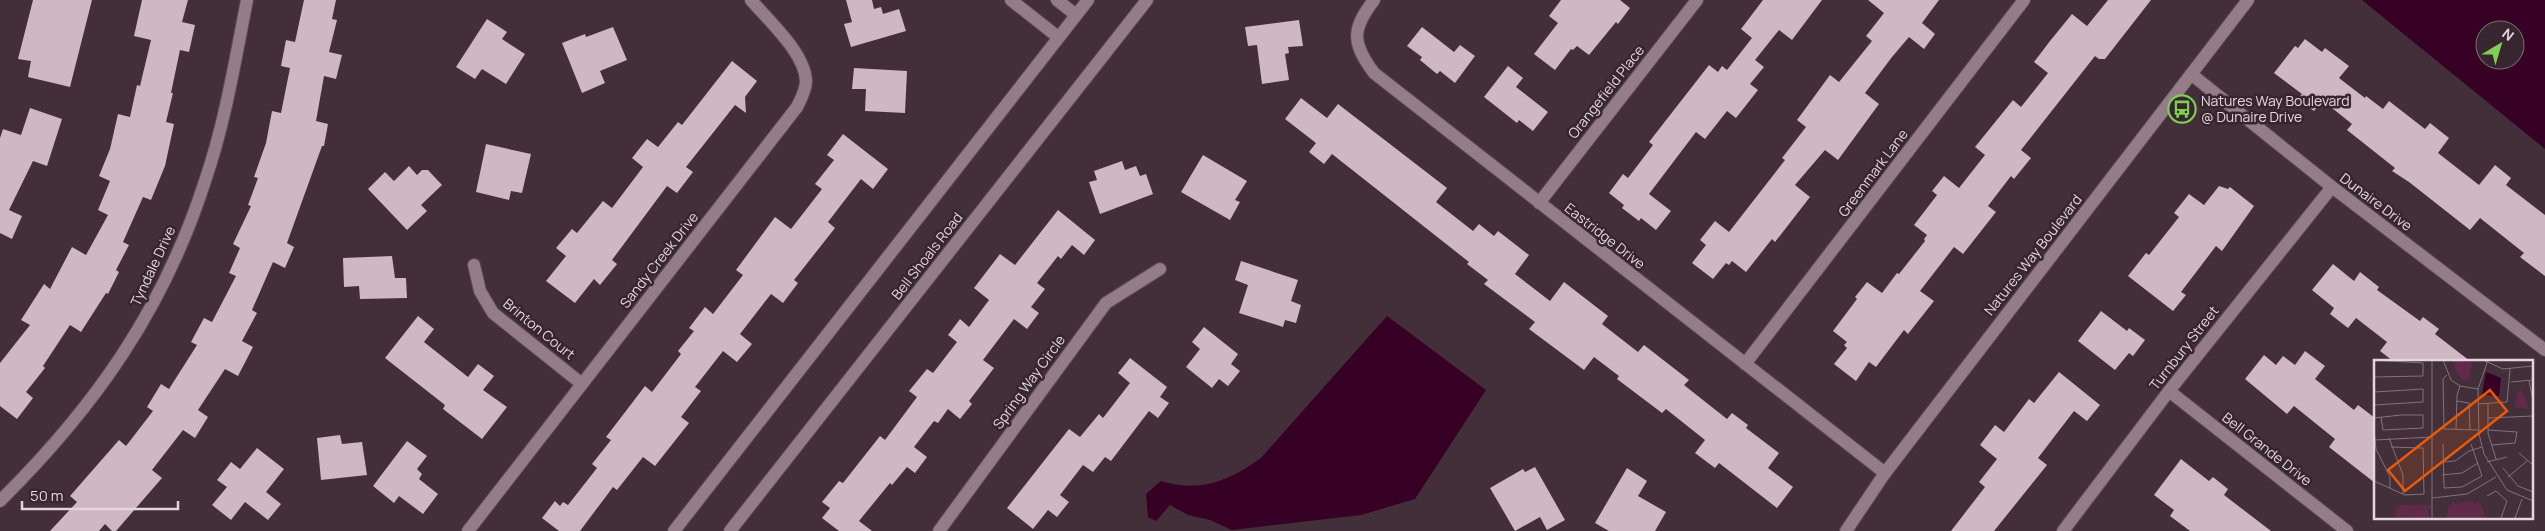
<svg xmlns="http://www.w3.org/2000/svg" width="2545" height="531" font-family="Manrope,sans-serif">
<rect width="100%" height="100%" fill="#422f39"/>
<path fill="#360124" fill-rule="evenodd" d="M2362 0H2545V149ZM2485 30H2515V60H2485Z
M1387 316 1486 390 1415 499 1361 515 1232 530 1210 520 1188 515 1170 505 1156 521 1148 517 1146 494 1161 481C1200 493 1229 481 1261 458Z"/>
<path fill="#cfb7c3" d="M33 0H92L70 87 28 77 31 61 18 59Z
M142 0H188L182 22 195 25 189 52 180 50 171 93H173L166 122 174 124 165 166 151 200 143 197 123 242 129 245 116 270 119 272 108 294 106 293 81 332 70 325 43 366 45 368 26 392 33 398 17 419 0 406V363L30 325 21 320 44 284 50 289 72 247 86 255 108 215 98 210 110 181 99 176 110 149 118 114 130 117 137 85 140 86 151 40 134 36Z
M304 0H336L332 19 337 20 329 52 342 55 336 79 324 76 316 121 328 124 324 146H322L287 243 294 247 285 268 273 262 252 310 257 313 242 341 253 347 238 376 225 369 198 410 208 417 195 438 183 430 152 470 162 478 116 531H112L105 524 99 531H50L77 502 70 496 119 440 126 446 153 411 147 407 161 384 169 389 197 345 191 342 204 318 212 322 236 276 229 273 240 248 233 244 251 206 248 205 258 178 254 177 266 143 272 111 281 113 290 68 281 66 286 40 295 42Z
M846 0H872L874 9 881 7 883 14 899 9 906 31 851 47 844 24 852 22Z
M1561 0H1620L1630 8 1618 24 1616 22 1589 55 1577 46 1573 50 1571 49 1555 70 1534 54 1558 23 1549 16Z
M1763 0H1822L1792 40 1779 30 1755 60 1764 67 1750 84 1758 90 1736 118 1727 111 1705 139 1696 132 1649 194 1671 211 1656 230 1641 218 1639 221 1622 208 1624 205 1609 193 1623 174 1628 178 1653 145 1649 142 1709 65 1718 72 1722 66 1727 70 1752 38 1741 29Z
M1868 0H1939L1922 23 1935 34 1924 49 1909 37 1892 57 1865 93 1879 104 1838 160 1825 150 1795 185 1810 197 1775 242 1772 239 1746 272 1732 261 1729 265 1726 263 1713 279 1692 263 1706 245 1700 240 1715 221 1729 232 1785 160 1782 158 1806 127 1797 120 1830 75 1839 82 1872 41 1866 36 1884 13Z
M2108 0H2151L2105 59H2099L2095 56 2021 150 2031 158 2014 179 2011 176 1988 206 1996 212 1963 254 1954 247 1920 291 1934 301 1908 334 1904 330 1876 367 1869 362 1856 381 1834 364 1847 348 1844 345 1847 342 1833 331 1857 299 1855 297 1867 282 1882 293 1897 273 1899 274 1925 241 1924 239 1927 235 1914 225 1937 195 1932 191 1944 176 1959 188 1985 155 1975 147 2013 100 2021 107 2048 73 2034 62 2050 41 2072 14 2087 26Z
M487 19 507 32 502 39 525 54 506 84 482 69 475 79 456 67Z
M1299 20 1303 46 1288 47 1289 53 1285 54 1289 80 1262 84 1257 45 1248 46 1245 27Z
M613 27 627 60 600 71 605 83 582 93 562 43 585 34 586 37Z
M1422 27 1454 52 1460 45 1475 56 1455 83 1440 71 1437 74 1420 60 1422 57 1407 46Z
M2305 39 2322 52 2325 48 2349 66 2339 78 2365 98 2366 96 2383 109 2389 101 2425 129 2430 123 2449 138 2438 153 2479 185 2495 165 2511 178 2506 185 2545 215V276L2520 257 2524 253 2480 218 2470 230 2409 182 2392 171 2395 168 2347 130 2352 124 2322 100 2314 111 2298 99 2302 94 2274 73 2295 46 2298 48Z
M732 61 757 81 745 97 746 113 735 105 686 167 693 172 677 193 667 186 612 260 617 264 600 285 594 279 575 303 546 281 566 256 556 248 572 229 577 233 603 201 612 208 643 167 632 158 647 139 658 147 678 122 682 125Z
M1508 66 1523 78 1516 87 1548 112 1533 131 1519 120 1517 123 1484 97Z
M854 68 907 71 905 113 865 111 866 89H852Z
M1301 98 1327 118 1338 104 1447 188 1436 202 1473 231 1479 224 1494 236 1498 231 1529 255 1515 274 1550 301 1564 282 1608 316 1602 324 1638 352 1644 345 1689 380 1684 385 1727 419 1732 413 1748 425 1746 428 1779 453 1768 468 1793 487 1777 508 1719 463 1715 468 1695 453 1705 440 1666 409 1662 413 1617 379 1619 376 1594 357 1584 370 1529 329 1535 322 1484 284 1488 280 1467 264 1469 262 1332 154 1324 164 1309 152 1316 143 1285 119Z
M30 108 62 119 47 166 33 161 9 210 22 216 12 239 0 233V138L3 129 21 135Z
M843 134 888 169 873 189 861 179 828 222 835 228 794 280 798 283 783 303 771 294 740 334 752 344 737 362 723 351 695 387 701 391 681 417 689 423 655 466 643 457 617 490 613 487 580 531H559L542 518 555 501 560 506 563 502 568 505 597 468 592 464 611 440 606 437 645 386 652 392 681 354 678 351 694 331 689 328 705 307 713 314 743 275 736 270 775 217 791 229 822 189 815 184 834 160 827 155Z
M486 144 531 154 522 193 511 191 509 200 476 192Z
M1203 155 1247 181 1235 200 1240 202 1230 220 1181 192Z
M1122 161 1125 170 1136 166 1140 176 1146 174 1153 194 1100 214 1089 182 1097 180 1094 171Z
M409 166 417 175 422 170H428L442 185 421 205 427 211 407 230 368 189 385 172 394 181Z
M2219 186 2228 189 2230 187 2254 206 2222 251 2216 246 2181 292 2186 295 2173 311 2128 276 2146 253 2149 255 2179 217 2174 213 2189 194 2204 205Z
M1058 210 1095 240 1084 255 1072 245 1061 259 1058 256 1037 283 1045 289 1031 307 1039 313 1027 329 1014 319 983 360 994 368 969 401 972 404 960 419 948 409 938 423 934 421 914 447 927 457 915 473 907 467 892 485 890 483 859 521 872 531H839L822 518 830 508 822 502 839 481 843 483 880 436 885 440 917 397 909 391 927 369 933 373 957 342 948 335 960 319 969 327 989 300 974 288 1000 254 1015 265Z
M392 256 395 278H406L407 298 360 299 359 286 344 287 343 258Z
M1241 261 1298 280 1291 301 1301 305 1296 323 1285 320 1283 327 1239 313 1248 285 1235 280Z
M2333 264 2354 281 2360 272 2379 287 2377 290 2420 321 2423 317 2439 329 2435 334 2470 361H2393L2380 351 2387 342 2356 318 2348 328 2330 314 2334 308 2312 290Z
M2101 311 2127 331 2129 328 2145 340 2133 356 2129 353 2115 370 2078 341Z
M418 316 434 329 424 342 468 377 478 364 494 376 483 390 507 407 482 439 443 409 445 405 385 358Z
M1204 327 1238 354 1231 364 1240 371 1228 386 1219 379 1212 388 1186 367 1200 349 1192 342Z
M2305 351 2325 366 2315 379 2354 410 2358 405 2375 418V483L2329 447 2335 439 2294 406 2287 414 2245 379 2264 355 2276 365 2283 356 2295 365Z
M1130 358 1167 387 1160 397 1169 403 1158 418 1149 411 1111 461 1105 457 1093 472 1083 465 1060 495 1069 502 1057 517 1048 510 1033 529 1007 508 1069 429 1080 437 1099 414 1103 418 1130 383 1118 373Z
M2059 372 2100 405 2087 421 2074 411 2038 458 2047 465 1994 531H1951L1985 487 1979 482 1997 459 1980 445 1995 425 2004 432 2029 399 2034 403Z
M340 435 342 444 362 442 367 475 321 480 317 438Z
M407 441 427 456 417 469 422 474 419 479 438 494 423 514 399 496 394 503 373 486Z
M257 448 284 469 266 492 281 504 268 520 245 502 231 520 212 505 227 487 217 480 231 462 240 469Z
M2181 459 2209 481 2213 477 2228 489 2224 495 2271 531H2190L2170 516 2174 510 2154 495Z
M1535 467 1565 520 1547 530 1540 517 1515 531 1490 488 1523 469 1525 472Z
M1627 468 1647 481 1638 496 1666 512 1655 531H1609L1595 523Z"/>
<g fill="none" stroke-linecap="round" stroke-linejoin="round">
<g stroke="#5c4c55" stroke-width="14">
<path id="street" d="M1374 0C1351 30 1352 43 1374 73L1885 473
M2191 74 2332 187 2545 350
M1539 203 1697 0
M474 265 480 291 493 313 582 384
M1745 364 2024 0
M2169 391 2347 531
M0 501C95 407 164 309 205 181 225 123 235 61 247 0
M468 531 797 107C801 99 806 90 806 81 805 53 769 21 751 0
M939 531 1106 303 1160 269
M2063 531 2169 391 2332 187"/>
</g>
<g stroke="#5c4c55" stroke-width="14">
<path id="secondary" d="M1011 0 1058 37
M1057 0 1076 15
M674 531 1088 0
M730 531 1147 0
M1846 531 1885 473 2248 0"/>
</g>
<use href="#street" stroke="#947d89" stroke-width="12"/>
<use href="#secondary" stroke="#947d89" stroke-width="12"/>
</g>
<defs>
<g id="bus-ring" transform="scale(1.4375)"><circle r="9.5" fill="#37252f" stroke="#7ed053" stroke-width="1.5"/><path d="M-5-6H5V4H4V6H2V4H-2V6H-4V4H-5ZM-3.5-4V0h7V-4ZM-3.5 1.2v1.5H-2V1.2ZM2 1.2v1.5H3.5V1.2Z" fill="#7ed053"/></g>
</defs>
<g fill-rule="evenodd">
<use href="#bus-ring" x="2182" y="109"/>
</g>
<g text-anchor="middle" stroke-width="5" stroke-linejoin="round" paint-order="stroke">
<g font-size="14" fill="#e3d6dc" stroke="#37252f">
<text transform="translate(1606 92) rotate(-52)" y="5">Orangefield Place</text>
<text transform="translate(1873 173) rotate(-53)" y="5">Greenmark Lane</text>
<text transform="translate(2376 202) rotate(37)" y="5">Dunaire Drive</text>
<text transform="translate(1605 236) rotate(38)" y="5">Eastridge Drive</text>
<text transform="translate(2033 255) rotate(-52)" y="5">Natures Way Boulevard</text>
<text transform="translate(927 256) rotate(-52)" y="5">Bell Shoals Road</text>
<text transform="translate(659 260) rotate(-52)" y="5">Sandy Creek Drive</text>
<text transform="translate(153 266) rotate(-65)" y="5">Tyndale Drive</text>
<text transform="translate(539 329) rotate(39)" y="5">Brinton Court</text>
<text transform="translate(2184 348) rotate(-52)" y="5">Turnbury Street</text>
<text transform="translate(1029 382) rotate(-54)" y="5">Spring Way Circle</text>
<text transform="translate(2267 449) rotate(38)" y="5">Bell Grande Drive</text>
</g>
<g font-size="14" fill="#e3d6dc" stroke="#37252f" text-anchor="start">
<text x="2201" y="106">Natures Way Boulevard<tspan x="2201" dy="16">@ Dunaire Drive</tspan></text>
</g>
</g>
<g transform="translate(2374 360)">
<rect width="159" height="159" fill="#422f39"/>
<path d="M25 145H57V149L38 150 32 158H22L21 151Z" fill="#612a4a"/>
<path d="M79 0H99L95 19 89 20 83 14ZM148 30 151 38 155 49 141 47 144 31ZM97 141 102 146 104 141 106 143 112 158H73L74 147 79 142 82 144ZM38 150H53L56 158H32Z" fill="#612a4a"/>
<path d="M112 12 127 18 125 36 108 35Z" fill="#360124"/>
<path fill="none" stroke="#82727a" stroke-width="1" d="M0 0 49 3V16L0 17M69 0 77 20 86 26 104 29M109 0 129 9 159 6M114 0 104 29 105 74 110 94 133 130 159 141M73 15 69 19 70 69 105 70M155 21 159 40M137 22 159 20M0 32 49 29V42L0 45M82 41 95 43 96 70M104 44 133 42 136 9M114 44V73L122 99M0 58 27 55H49V68L9 70 7 57M114 58 159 56M0 70 2 89 16 117V128M82 70 83 35 86 26M114 70 143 72 141 83 117 85M15 78 29 115V134M1 80 58 77M69 84 70 128 88 127 108 116 97 84M145 93 159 105M69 102 81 101 95 91 108 87M113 102 133 97M129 108 144 126 159 132M68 115 88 113 104 103M134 117 153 101M0 121 31 135 50 134 49 88 17 87M113 136 122 131 133 141 127 158M58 138 93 134 122 117M58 158V0M141 158 148 139"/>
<path fill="#e8590c" fill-opacity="0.15" stroke="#e8590c" stroke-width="2.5" d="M116 30 133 51 31 131 14 110Z"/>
<rect width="159" height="159" fill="none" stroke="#e3d6dc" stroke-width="2.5"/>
</g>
<g transform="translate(2500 45) rotate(38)"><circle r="24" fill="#37252f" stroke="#7c6c74"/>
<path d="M0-4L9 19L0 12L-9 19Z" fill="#7ed053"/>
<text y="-8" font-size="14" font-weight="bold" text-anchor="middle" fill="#e3d6dc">N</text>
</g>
<path d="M22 501v8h156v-8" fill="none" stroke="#e3d6dc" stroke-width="2.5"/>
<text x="30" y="501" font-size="15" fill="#e3d6dc" stroke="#37252f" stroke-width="4" paint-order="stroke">50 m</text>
</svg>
